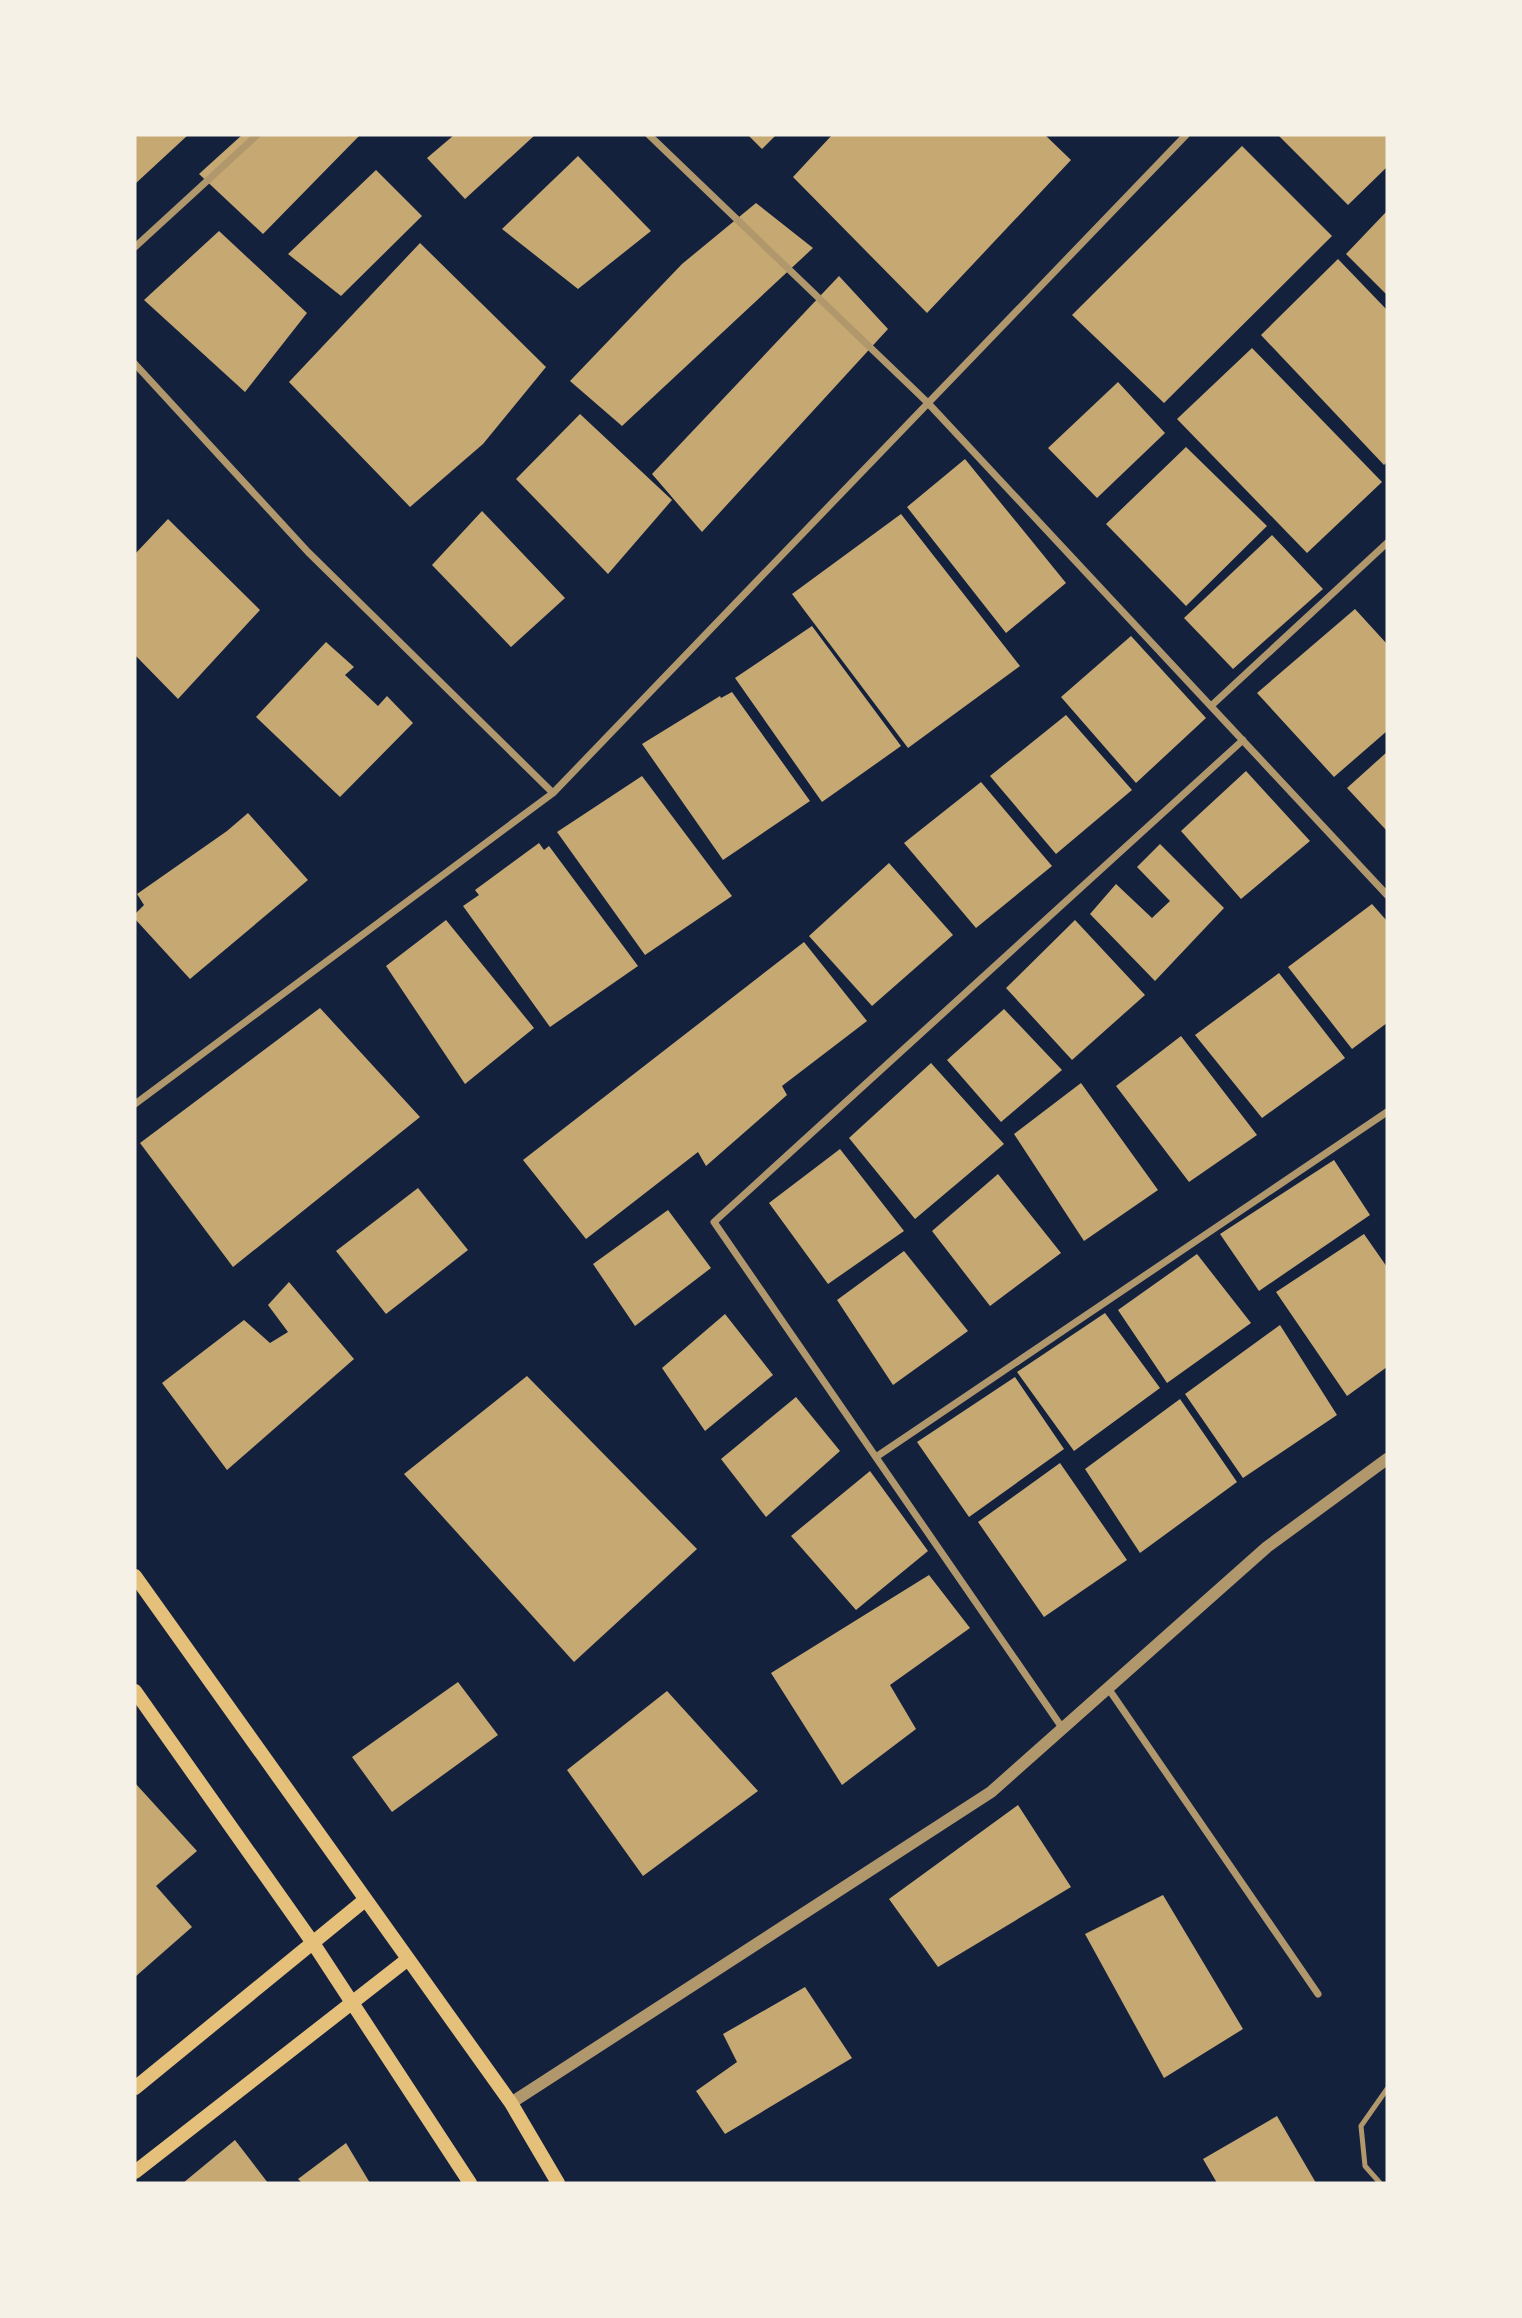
<svg xmlns="http://www.w3.org/2000/svg" width="1522" height="2318" font-family="'Sofia Sans Condensed',sans-serif">
<rect width="100%" height="100%" fill="#14213d"/>
<path fill="#c6a872" d="M135 135H188L135 184Z
M242 135H360L263 234 199 174Z
M454 135H535L465 199 427 158Z
M748 135H776L762 149Z
M832 135H1045L1071 160 927 313 793 177Z
M1278 135H1387V167L1348 205Z
M1242 146 1332 236 1164 403 1072 315Z
M578 156 651 231 578 289 502 229Z
M376 170 422 216 341 296 288 254Z
M756 203 813 248 622 426 570 381 682 264Z
M1387 211V295L1346 254Z
M219 231 307 313 245 392 144 300Z
M420 243 546 367 483 444 410 507 289 382Z
M1338 259 1387 310V462L1384 465 1261 335Z
M839 276 888 329 702 532 652 474Z
M1252 348 1382 482 1307 553 1177 419Z
M1118 382 1165 433 1097 498 1048 448Z
M580 414 672 500 608 574 516 479Z
M1186 447 1267 526 1186 606 1106 524Z
M965 459 1066 583 1006 633 907 507Z
M482 511 565 598 511 647 432 565Z
M901 514 1020 666 908 748 792 594Z
M168 519 260 610 178 699 135 655V554Z
M1272 535 1323 589 1233 669 1184 618Z
M1355 609 1387 644V731L1334 777 1257 693Z
M812 626 901 746 822 802 735 678Z
M1131 636 1206 718 1136 783 1061 697Z
M326 642 354 667 345 675 378 706 387 696 413 723 340 797 256 717Z
M732 692 810 801 723 860 642 744 720 696 721 698Z
M1066 715 1132 790 1056 854 990 776Z
M1387 752V831L1347 788Z
M1246 771 1310 841 1241 899 1181 831Z
M642 776 732 896 645 955 557 832Z
M981 782 1052 866 976 928 904 843Z
M248 813 308 880 190 979 135 919V914L144 905 137 894 227 831Z
M539 843 544 850 549 846 638 966 550 1027 463 906 479 895 475 890Z
M1160 844 1224 908 1155 981 1090 914 1116 884 1152 918 1170 901 1137 867Z
M889 863 953 935 872 1006 809 936Z
M1372 904 1387 921V1023L1352 1049 1288 967Z
M446 920 534 1028 465 1084 386 966Z
M1075 920 1145 995 1072 1060 1006 988Z
M804 942 867 1021 782 1086 787 1095 706 1166 698 1152 586 1239 523 1160Z
M1279 973 1345 1058 1262 1118 1195 1035Z
M320 1008 420 1117 233 1267 140 1143Z
M1004 1009 1062 1070 1001 1122 947 1060Z
M1181 1036 1257 1135 1189 1182 1116 1086Z
M931 1063 1004 1144 915 1219 849 1138Z
M1081 1083 1158 1190 1084 1241 1014 1134Z
M840 1149 904 1231 828 1284 769 1203Z
M1334 1160 1370 1215 1259 1291 1220 1234Z
M998 1174 1061 1253 990 1306 932 1231Z
M418 1188 468 1250 386 1314 336 1251Z
M668 1210 711 1268 635 1326 593 1264Z
M1364 1234 1387 1267V1367L1347 1396 1276 1292Z
M904 1251 968 1331 893 1385 837 1300Z
M1197 1254 1251 1323 1167 1383 1118 1310Z
M289 1282 354 1359 227 1470 162 1383 244 1320 270 1343 288 1332 268 1305Z
M1105 1313 1160 1388 1074 1451 1017 1372Z
M725 1314 773 1375 705 1431 662 1368Z
M1280 1325 1337 1415 1243 1478 1185 1394Z
M527 1376 697 1549 574 1662 404 1474Z
M1015 1377 1064 1449 969 1517 917 1442Z
M796 1397 840 1451 766 1517 721 1459Z
M1180 1399 1237 1482 1140 1553 1085 1469Z
M1060 1463 1127 1560 1044 1617 978 1522Z
M870 1471 928 1551 856 1610 791 1536Z
M929 1575 970 1628 890 1685 916 1729 842 1785 771 1673Z
M458 1682 498 1735 392 1812 352 1757Z
M667 1691 758 1791 643 1876 567 1770Z
M135 1783 197 1851 156 1886 192 1927 135 1977Z
M1018 1805 1071 1887 938 1967 889 1899Z
M1163 1895 1243 2029 1164 2078 1085 1934Z
M805 1987 852 2058 725 2134 696 2091 737 2062 723 2034Z
M1277 2116 1316 2183H1217L1203 2159Z
M235 2140 268 2183H183Z
M346 2143 370 2183H302L298 2179Z"/>
<g fill="none" stroke-linecap="round" stroke-linejoin="round">
<path stroke="#b1986c" stroke-width="5" d="M1380 2183 1365 2166 1361 2126 1387 2089"/>
<path stroke="#b1986c" stroke-width="7" d="M649 135 927 402 1387 895
M135 247 257 135
M135 364 308 552 553 793
M1211 706 1387 543
M135 1104 553 793 1186 135
M876 1457 1387 1112
M1108 1688 1318 1994
M1063 1729 714 1222 1243 740"/>
<path stroke="#b1986c" stroke-width="12" d="M511 2103 991 1792 1267 1547 1387 1459"/>
<path stroke="#e5c07b" stroke-width="14" d="M135 1576 511 2103 558 2183
M135 1691 313 1943 470 2183
M135 2088 365 1900
M135 2172 408 1959"/>
</g>
<rect width="1522" height="2318" fill="none" stroke="#f6f1e7" stroke-width="273"/>
</svg>
